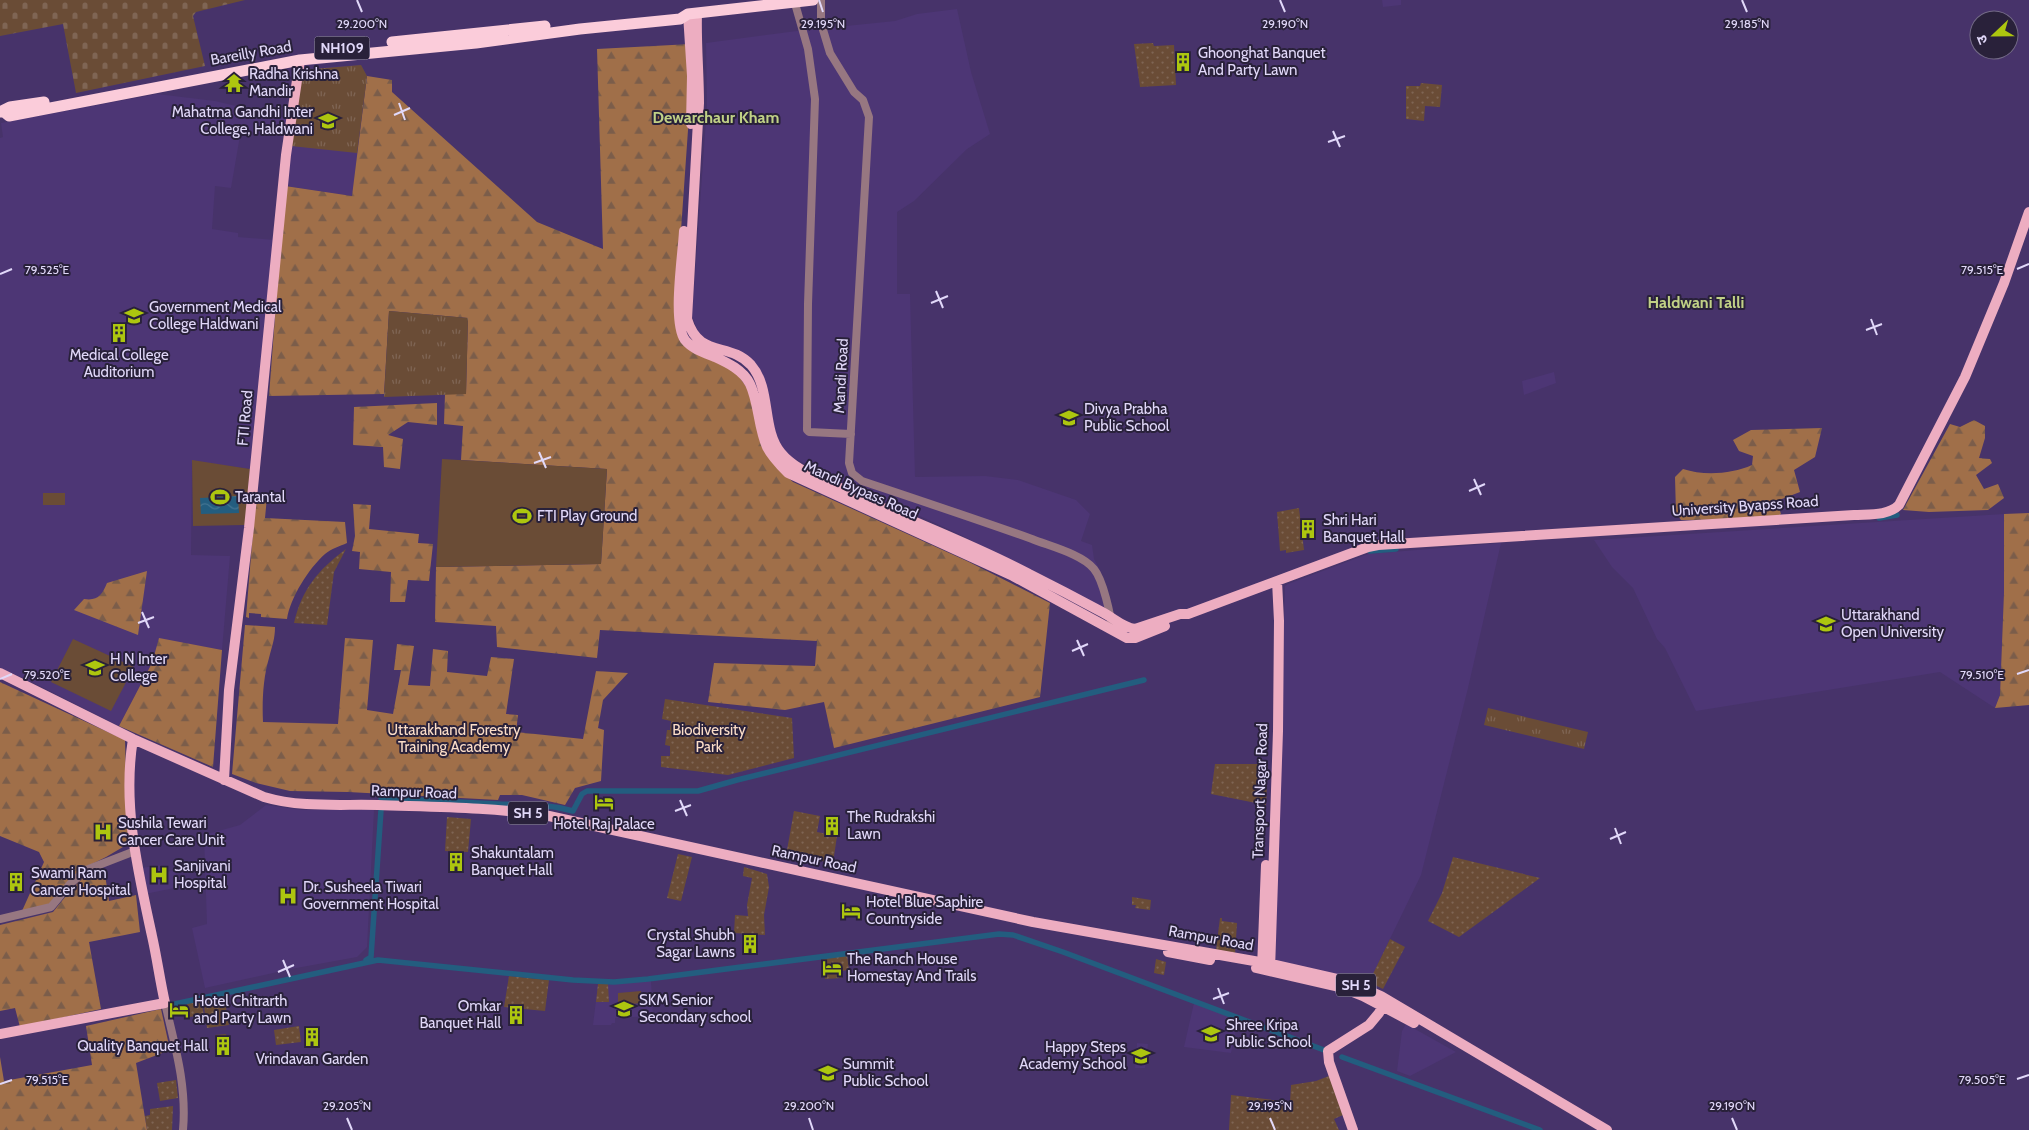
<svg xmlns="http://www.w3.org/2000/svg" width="2029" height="1130" font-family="Cabin,'Noto Sans Devanagari',sans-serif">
<defs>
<pattern id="grass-dots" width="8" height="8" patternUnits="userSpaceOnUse" patternTransform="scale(1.25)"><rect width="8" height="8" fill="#6a4c36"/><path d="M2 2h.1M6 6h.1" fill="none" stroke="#7f6554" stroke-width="1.8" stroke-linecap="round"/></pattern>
<pattern id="forest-firs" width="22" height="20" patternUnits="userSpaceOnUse" patternTransform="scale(1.25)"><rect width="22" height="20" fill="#a06f49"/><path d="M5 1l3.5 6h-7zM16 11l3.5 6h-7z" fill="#7b5d4a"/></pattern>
<pattern id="cemetery-stones" width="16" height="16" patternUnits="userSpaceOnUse" patternTransform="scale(1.25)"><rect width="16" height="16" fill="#6a4c36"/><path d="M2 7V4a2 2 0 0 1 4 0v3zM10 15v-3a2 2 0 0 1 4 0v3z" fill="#7f6554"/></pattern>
<pattern id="park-tufts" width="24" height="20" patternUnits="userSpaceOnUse" patternTransform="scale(1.25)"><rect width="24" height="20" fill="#6a4c36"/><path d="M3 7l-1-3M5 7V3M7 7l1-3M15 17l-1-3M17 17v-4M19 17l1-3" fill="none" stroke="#7f6554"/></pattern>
<pattern id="water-waves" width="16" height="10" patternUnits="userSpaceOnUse" patternTransform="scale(1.25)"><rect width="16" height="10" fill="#235d7f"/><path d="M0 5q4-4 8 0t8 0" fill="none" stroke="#437492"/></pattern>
</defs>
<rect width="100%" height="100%" fill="#47336a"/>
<path fill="#4d3675" d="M1382 0H1401V5L1383 7Z
M957 9 971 72 990 134 967 149 914 201 897 212V294H910L915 477 985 476 1018 480 1076 500 1090 514 1081 541 1092 545 1094 559 1101 572 1113 615 961 535 789 456 776 437 751 359 700 337 692 316 707 106 706 43 797 31 895 21 917 14Z
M361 65 367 76 352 196 285 186 289 151 326 67Z
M157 94 215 101 287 118 284 137 241 130 231 188 215 186 212 229 238 233V237L275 240 250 469 192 461 191 555 230 556 222 650 159 639 152 663 119 726 34 683 0 668V138L3 137 1 123Z
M1554 372 1556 383 1524 395 1522 381Z
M1061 414H1077V423L1060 422Z
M2004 514V592L2000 695 1995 708 1940 672 1696 711 1665 648 1657 639 1633 588 1612 567 1594 540Z
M1501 543 1468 688 1421 875 1369 982 1275 961 1285 586 1288 584 1368 554Z
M266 805 302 810H374L367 947 357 957 291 969 205 988 192 928 207 924 204 835 240 825Z
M161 865 162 873 175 870 179 887 145 894 141 868Z
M651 981 653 1016 615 1018V1023H612L611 1025H593L598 984Z
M1194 1003 1238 1020 1231 1053 1184 1047Z
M1406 1024 1456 1052 1410 1076 1397 1071 1402 1031Z
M1137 1043 1148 1044 1145 1068H1135Z
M824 1065 833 1066 832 1081 823 1080Z"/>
<path fill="url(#grass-dots)" d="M1153 43 1154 46 1174 45 1176 85 1140 87 1134 44Z
M1421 83 1442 85 1440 107 1425 106 1424 121 1406 119V86H1420Z
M1299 508 1304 550 1286 553V550L1280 551 1277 512Z
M346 549 334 572 327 625 294 623C302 589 318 570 346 549Z
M665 699 792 718 794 758 728 775 661 767V756H670V746L665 745 667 730H670L671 721 662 719Z
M1215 764H1268L1266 805 1211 794Z
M794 811 820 816 817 832 837 836 833 863 809 859V854L787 850Z
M447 817 471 819 468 852 445 851Z
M678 854 692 857 681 901 667 898Z
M1453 857 1540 878 1459 937 1428 921 1442 893Z
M744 867 767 874 769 887 764 915 765 935 734 933 735 915 748 916 747 905 752 878 743 876Z
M1132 897 1151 900 1150 910 1135 908 1136 905H1132Z
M1220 918H1222V921L1237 923 1235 954 1216 950Z
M1390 939 1405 947 1383 989 1369 982Z
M847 955 849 970 841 971 842 978 825 979 822 959Z
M1156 959 1166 962 1164 975 1154 973Z
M509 976 549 980 545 1011 504 1007Z
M598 984H608L609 1002H596Z
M224 995 229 1025 207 1028 203 1000Z
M201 1001 204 1015 189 1017 187 1003Z
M299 1026 301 1042 276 1045 274 1030Z
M226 1034 228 1044 217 1046 215 1035Z
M1329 1076 1343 1115 1334 1119 1339 1130H1229L1231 1095 1290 1102 1291 1085 1316 1081Z
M176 1080 178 1098 160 1101 157 1083Z
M173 1106 172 1130H147L145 1116 150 1115V1109Z"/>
<path fill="url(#forest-firs)" d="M691 44 688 130 679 259 680 335 735 371 750 392 779 470 793 482 969 562 1050 603 1040 697 834 748 824 702 785 710 708 702 714 663 815 666 817 641 600 630 597 658 497 647 496 626 435 622 436 567 601 564 607 469 461 460 463 426 444 424 445 394H466L468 318 389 311 384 394 269 396 285 186 352 196 367 76 392 80V92L537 222 603 249 597 49Z
M437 403V425L408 422 388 435 403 439 400 469 384 467 383 447 353 445 354 407Z
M1974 420 1985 426V438L1979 458 1990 459 1992 463 1976 475 1984 489 1998 484 2004 498 1988 510 1929 512 1903 510 1950 424 1960 427Z
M1822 428 1815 457 1794 470 1800 492 1777 501 1781 514 1775 519 1681 520 1676 513 1675 477 1683 469C1704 476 1732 474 1752 465L1753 456 1739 451 1733 440 1751 430Z
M256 495 267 497 265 518 345 522 347 543C340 546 331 549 325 554 309 568 290 598 287 619L261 617V614L249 613V618L246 617Z
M353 504 371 505 369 529 419 534 418 543 433 544 429 581 408 580 405 602H390L391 572 359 569 360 552 352 551 355 536Z
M2029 513V705L1995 708 2000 695 2004 592V514Z
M147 571 138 635 74 610 84 599C98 601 102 595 107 583Z
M245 625 275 627C275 639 272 646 269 658 263 678 262 702 263 722L338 724 345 638 373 640 367 710 393 714 401 670H394L397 644 414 646 408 685 430 686 433 649 448 651 447 672 487 676 491 657 514 659 506 714 518 715 516 732 583 739 596 671 628 673 603 700 598 728 604 730 601 781 575 788 565 805 522 795H500L498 800 348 792 290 791 256 783 232 774Z
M159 638 222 650 213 767 119 726 152 663Z
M0 682 125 740 128 844 106 857 80 870 48 905 22 911 44 862 39 852 0 836Z
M104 868 109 901 136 895 140 932 89 942 101 1009 20 1027 15 1008 0 1011V925L53 912 70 891 86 875Z
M161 1009 170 1050 136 1063 147 1130H0V1057L4 1081 92 1065 86 1026Z"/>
<path fill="url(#cemetery-stones)" d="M0 0H245L196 12 193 16 205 66 76 93 63 24 0 36Z"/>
<path fill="url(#park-tufts)" d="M361 65 367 76 357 153 291 146 302 70Z
M389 311 468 318 466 394 384 397Z
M1488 708 1588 732 1584 749 1484 725Z"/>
<path fill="#6a4c36" d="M442 459 607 469 601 564 436 567Z
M192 460 250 469 245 525 193 526Z
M43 493H65V505H43Z
M73 639 134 667 111 711 51 682Z
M641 991 643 1003 618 1005V993Z"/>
<path fill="url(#water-waves)" d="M238 496 239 513 201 514 200 498Z"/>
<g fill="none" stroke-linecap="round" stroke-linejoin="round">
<path stroke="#235d7f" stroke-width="5.5" d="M1879 518 1897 515
M1370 551 1396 549
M381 798C420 800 458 802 497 804 524 805 546 803 573 811L582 794 587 791H698L737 780 1144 680
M366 960 371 957 381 810
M170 1005 378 960 573 980 614 982 648 979 999 934 1013 935 1063 952 1324 1050
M1342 1057 1540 1130"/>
<path stroke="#977781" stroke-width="8" d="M794 0 808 49 815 99 808 304 807 430 809 432 851 434
M821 0V23L830 53 854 92 863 100 869 117 849 463 852 473 862 481C919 500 976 519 1032 539 1049 546 1082 554 1094 569 1103 580 1111 615 1112 630
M0 919 51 907 70 884 86 870 135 851
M165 1003C175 1046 187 1086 183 1130"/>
<path stroke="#edadc1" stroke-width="10" d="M697 13C696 43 699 73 699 103L687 319C699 359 729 341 751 365 772 389 761 429 781 453 794 469 815 476 832 484 897 517 965 540 1029 574 1053 586 1078 599 1102 612 1114 618 1122 627 1135 629L1180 614H1188L1368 547 1378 545 1854 515C1869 514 1888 516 1899 505L1965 377 2004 283 2029 212
M688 14 692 76 691 124
M684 231C683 254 672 322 685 340 692 349 705 353 715 357 728 363 743 370 750 384 759 403 758 427 767 447 772 457 780 465 788 473L1013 576 1127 638H1135L1165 626
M0 673 133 739 264 797C301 808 340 804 378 805 434 807 492 807 549 816L1033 922 1271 964 1337 979 1358 986 1381 996 1607 1130
M224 780 229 690 249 528 286 155 300 60
M1168 952 1210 960
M1256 968 1343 988 1363 996 1414 1023
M1262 968 1266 865
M1270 970 1278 731 1279 621 1277 581
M0 1034 165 1003C160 981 157 958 152 936 138 871 122 805 133 739
M1353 1130 1329 1062 1328 1051 1369 1025 1379 1013 1385 1001"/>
<path stroke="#fbccda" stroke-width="11" d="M392 42 545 26
M3 111 9 116 300 60 476 43 580 29 680 19 688 14 813 0
M0 112 10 107 44 102"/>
</g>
<path fill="none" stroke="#e1d8f9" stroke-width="2" d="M357 0 362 12M819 0 823 12M1280 0 1285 12M1742 0 1747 12M399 103 405 120M394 115 410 108M1333 131 1340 147M1328 142 1345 136M2017 269 2029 264M0 274 12 269M936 291 943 308M931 303 948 296M1871 319 1877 335M1866 330 1882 324M539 452 546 468M534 463 551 457M1474 479 1481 495M1469 491 1485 484M142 612 149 628M138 623 154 617M1077 640 1084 656M1072 651 1088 644M2017 674 2029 670M0 679 12 674M680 800 687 816M675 811 691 805M1615 828 1621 844M1610 839 1626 832M283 960 290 977M278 972 294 965M1218 988 1224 1004M1213 999 1229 993M2017 1079 2029 1075M0 1084 12 1080M347 1118 352 1130M809 1118 813 1130M1270 1118 1275 1130M1732 1118 1737 1130"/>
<defs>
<g id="building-bare" transform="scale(1.5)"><path d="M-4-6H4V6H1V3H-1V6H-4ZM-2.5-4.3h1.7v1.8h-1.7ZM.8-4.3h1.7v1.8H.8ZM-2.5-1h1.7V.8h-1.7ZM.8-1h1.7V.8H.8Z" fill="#adc60f" stroke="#29213a" stroke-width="2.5" paint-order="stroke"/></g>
<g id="temple-bare" transform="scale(1.5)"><path d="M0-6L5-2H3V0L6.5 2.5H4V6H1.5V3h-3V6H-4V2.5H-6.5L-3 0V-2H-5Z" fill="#adc60f" stroke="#29213a" stroke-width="2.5" paint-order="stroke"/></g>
<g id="school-bare" transform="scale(1.5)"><path d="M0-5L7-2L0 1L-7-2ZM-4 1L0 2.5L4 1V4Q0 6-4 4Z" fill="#adc60f" stroke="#29213a" stroke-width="2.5" paint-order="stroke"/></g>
<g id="university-bare" transform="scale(1.5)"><path d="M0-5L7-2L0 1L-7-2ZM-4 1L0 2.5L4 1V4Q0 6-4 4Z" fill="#adc60f" stroke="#29213a" stroke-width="2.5" paint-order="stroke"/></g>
<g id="stadium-bare" transform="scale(1.5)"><path d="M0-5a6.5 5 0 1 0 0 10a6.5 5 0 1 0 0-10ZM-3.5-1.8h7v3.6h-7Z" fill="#adc60f" stroke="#29213a" stroke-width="2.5" paint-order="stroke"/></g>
<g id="hotel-bare" transform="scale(1.5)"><path d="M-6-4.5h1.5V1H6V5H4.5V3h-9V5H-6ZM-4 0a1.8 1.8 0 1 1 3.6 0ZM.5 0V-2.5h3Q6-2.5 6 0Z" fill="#adc60f" stroke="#29213a" stroke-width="2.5" paint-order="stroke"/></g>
<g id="hospital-bare" transform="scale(1.5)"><path d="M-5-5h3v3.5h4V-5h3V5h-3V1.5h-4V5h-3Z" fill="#adc60f" stroke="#29213a" stroke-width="2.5" paint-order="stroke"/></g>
</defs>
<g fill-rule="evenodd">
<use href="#building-bare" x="1183" y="62"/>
<use href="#temple-bare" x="234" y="83"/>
<use href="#school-bare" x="328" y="121"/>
<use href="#university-bare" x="134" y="316"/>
<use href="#building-bare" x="119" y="333"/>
<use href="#school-bare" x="1069" y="418"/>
<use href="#stadium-bare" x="220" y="497"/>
<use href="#stadium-bare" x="522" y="516"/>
<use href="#building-bare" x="1308" y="529"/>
<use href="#university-bare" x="1826" y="624"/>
<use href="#school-bare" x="95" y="668"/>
<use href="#hotel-bare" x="604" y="802"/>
<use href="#building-bare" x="832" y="826"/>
<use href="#hospital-bare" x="103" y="832"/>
<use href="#building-bare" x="456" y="862"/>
<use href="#hospital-bare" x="159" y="875"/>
<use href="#building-bare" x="16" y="882"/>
<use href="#hospital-bare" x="288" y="896"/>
<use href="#hotel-bare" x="851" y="911"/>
<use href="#building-bare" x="750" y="944"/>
<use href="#hotel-bare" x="832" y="968"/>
<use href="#school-bare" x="624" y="1009"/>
<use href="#hotel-bare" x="179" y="1010"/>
<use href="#building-bare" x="516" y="1015"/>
<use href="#school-bare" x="1211" y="1034"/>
<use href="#building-bare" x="312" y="1037"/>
<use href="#building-bare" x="223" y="1046"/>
<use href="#school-bare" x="1141" y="1056"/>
<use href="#school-bare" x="828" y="1073"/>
</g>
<g text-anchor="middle" stroke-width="4" stroke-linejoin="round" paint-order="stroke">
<g fill="#29213a" stroke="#aaa1c0" stroke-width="1">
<rect x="314.5" y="36.5" width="55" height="23" rx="4"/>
<rect x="508" y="801.5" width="40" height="23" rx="4"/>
<rect x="1336" y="973.5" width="40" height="23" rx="4"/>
</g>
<g font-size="14" font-weight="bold" fill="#e1d8f9">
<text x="342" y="53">NH109</text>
<text x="528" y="818">SH 5</text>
<text x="1356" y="990">SH 5</text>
</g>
<g font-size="15" fill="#e1d8f9" stroke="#29213a">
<text transform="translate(251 53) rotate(-10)" y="5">Bareilly Road</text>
<text transform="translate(841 376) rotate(-87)" y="5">Mandi Road</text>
<text transform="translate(245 418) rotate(-85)" y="5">FTI Road</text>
<text transform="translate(861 490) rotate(24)" y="5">Mandi Bypass Road</text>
<text transform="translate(1745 506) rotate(-4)" y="5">University Byapss Road</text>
<text transform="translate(1260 791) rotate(-88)" y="5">Transport Nagar Road</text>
<text transform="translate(414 792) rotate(2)" y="5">Rampur Road</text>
<text transform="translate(814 859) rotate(12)" y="5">Rampur Road</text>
<text transform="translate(1211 938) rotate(10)" y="5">Rampur Road</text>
</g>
<g font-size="15" fill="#e1d8f9" stroke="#29213a" text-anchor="start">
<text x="1198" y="58">Ghoonghat Banquet<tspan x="1198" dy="17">And Party Lawn</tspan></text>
<text x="249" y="79">Radha Krishna<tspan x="249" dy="17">Mandir</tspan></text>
<text x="313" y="117" text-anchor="end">Mahatma Gandhi Inter<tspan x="313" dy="17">College, Haldwani</tspan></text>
<text x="149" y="312">Government Medical<tspan x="149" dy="17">College Haldwani</tspan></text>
<text x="119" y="360" text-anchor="middle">Medical College<tspan x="119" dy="17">Auditorium</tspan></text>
<text x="1084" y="414">Divya Prabha<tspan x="1084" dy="17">Public School</tspan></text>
<text x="235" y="502">Tarantal</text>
<text x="537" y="521">FTI Play Ground</text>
<text x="1323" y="525">Shri Hari<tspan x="1323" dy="17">Banquet Hall</tspan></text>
<text x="1841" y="620">Uttarakhand<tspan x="1841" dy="17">Open University</tspan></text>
<text x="110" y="664">H N Inter<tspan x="110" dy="17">College</tspan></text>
<text x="847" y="822">The Rudrakshi<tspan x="847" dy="17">Lawn</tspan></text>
<text x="118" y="828">Sushila Tewari<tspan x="118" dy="17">Cancer Care Unit</tspan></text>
<text x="604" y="829" text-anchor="middle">Hotel Raj Palace</text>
<text x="471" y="858">Shakuntalam<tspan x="471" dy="17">Banquet Hall</tspan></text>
<text x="174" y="871">Sanjivani<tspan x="174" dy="17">Hospital</tspan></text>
<text x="31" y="878">Swami Ram<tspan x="31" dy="17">Cancer Hospital</tspan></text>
<text x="303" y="892">Dr. Susheela Tiwari<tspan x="303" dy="17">Government Hospital</tspan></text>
<text x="866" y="907">Hotel Blue Saphire<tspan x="866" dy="17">Countryside</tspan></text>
<text x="735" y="940" text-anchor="end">Crystal Shubh<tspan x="735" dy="17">Sagar Lawns</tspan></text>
<text x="847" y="964">The Ranch House<tspan x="847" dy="17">Homestay And Trails</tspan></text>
<text x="639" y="1005">SKM Senior<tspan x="639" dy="17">Secondary school</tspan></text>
<text x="194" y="1006">Hotel Chitrarth<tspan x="194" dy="17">and Party Lawn</tspan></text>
<text x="501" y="1011" text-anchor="end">Omkar<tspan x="501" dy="17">Banquet Hall</tspan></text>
<text x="1226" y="1030">Shree Kripa<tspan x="1226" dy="17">Public School</tspan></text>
<text x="208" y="1051" text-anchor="end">Quality Banquet Hall</text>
<text x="1126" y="1052" text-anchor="end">Happy Steps<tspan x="1126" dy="17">Academy School</tspan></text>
<text x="312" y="1064" text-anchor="middle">Vrindavan Garden</text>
<text x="843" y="1069">Summit<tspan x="843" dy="17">Public School</tspan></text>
</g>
<g font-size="15" fill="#fcdec8" stroke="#29213a">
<text x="454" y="735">Uttarakhand Forestry<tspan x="454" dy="17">Training Academy</tspan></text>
<text x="709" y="735">Biodiversity<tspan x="709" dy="17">Park</tspan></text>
</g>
<g font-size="16" font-weight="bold" fill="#c1d186" stroke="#29213a">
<text x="716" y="123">Dewarchaur Kham</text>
<text x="1696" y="308">Haldwani Talli</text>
</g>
</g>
<g font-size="12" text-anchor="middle" fill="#e1d8f9" stroke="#29213a" stroke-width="4" stroke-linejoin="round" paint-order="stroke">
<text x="362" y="28">29.200°N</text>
<text x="1285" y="28">29.190°N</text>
<text x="1747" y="28">29.185°N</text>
<text x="823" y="28">29.195°N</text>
<text x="1982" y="274">79.515°E</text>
<text x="47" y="274">79.525°E</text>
<text x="1982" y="679">79.510°E</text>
<text x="47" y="679">79.520°E</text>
<text x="1982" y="1084">79.505°E</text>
<text x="47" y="1084">79.515°E</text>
<text x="347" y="1110">29.205°N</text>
<text x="809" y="1110">29.200°N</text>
<text x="1270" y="1110">29.195°N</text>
<text x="1732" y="1110">29.190°N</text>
</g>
<g transform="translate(1994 35) rotate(248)"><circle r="24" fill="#29213a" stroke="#736a86"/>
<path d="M0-4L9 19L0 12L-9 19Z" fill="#adc60f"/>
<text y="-8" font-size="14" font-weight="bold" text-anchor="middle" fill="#e1d8f9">उ</text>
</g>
</svg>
